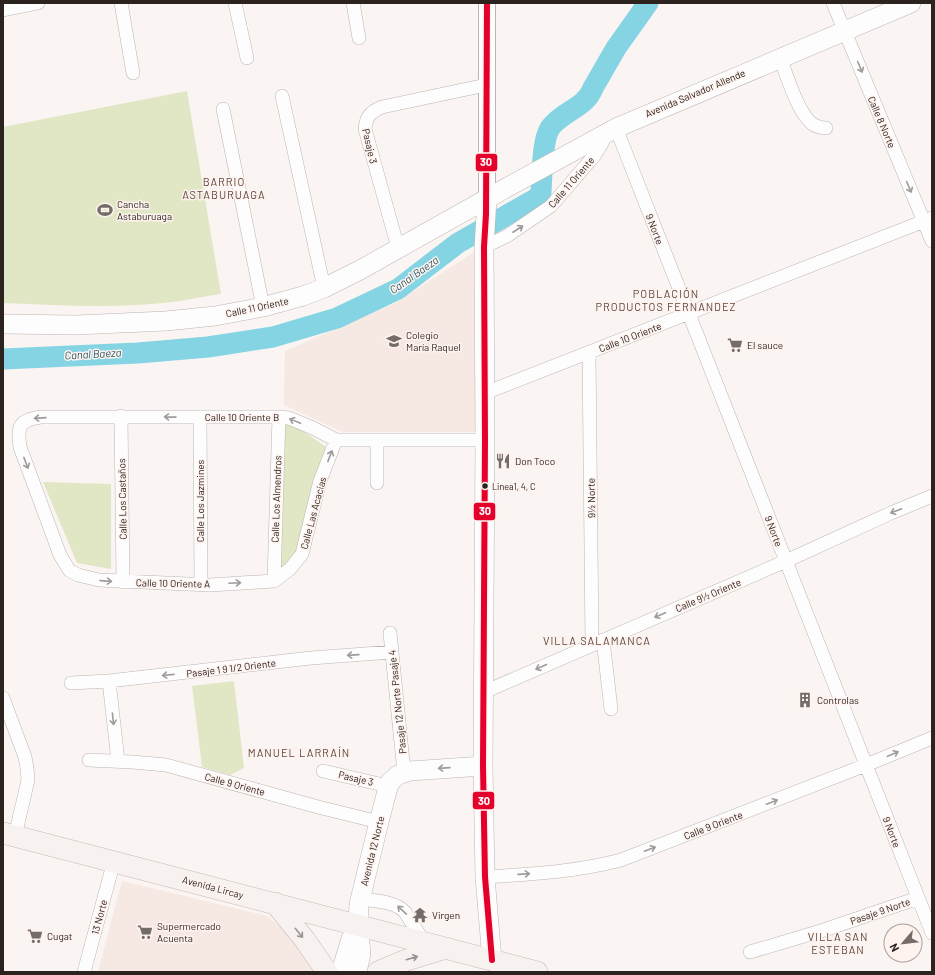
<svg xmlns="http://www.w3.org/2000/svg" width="935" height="975" font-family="Barlow,sans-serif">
<rect width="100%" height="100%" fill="#faf4f2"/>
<path fill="#f6e8e2" d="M479 249 480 432H343L284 405 285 351 395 303Z
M122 881 267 916 288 934 308 959 315 972H98Z"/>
<path fill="#e1e7c4" d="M187 91 221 294C205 296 189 300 172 302 116 309 59 305 3 303V127Z
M276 423 293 424 329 449 301 546 276 575Z
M43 482 111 484V569L77 563Z
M234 681 244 768 230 775 202 767 192 686Z"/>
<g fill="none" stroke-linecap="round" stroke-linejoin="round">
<path stroke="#84d4e3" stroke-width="21" d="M3 359 138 353 208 347 273 337 337 318 398 289 458 243 537 198 541 192C542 177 542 140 550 128 562 111 586 108 593 88L616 48 648 3"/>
<g stroke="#bcb5b3" stroke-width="14">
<path id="minor" d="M121 3 133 73
M235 3 247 58
M353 3 359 38
M833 3 932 241
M3 10 38 3
M780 58C787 75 798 115 814 125 818 127 822 128 826 128
M282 96 324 288
M223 109 263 307
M616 128 932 933
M484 247 507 236 551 206 594 156 601 145 607 132
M398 248 365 129C366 117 370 112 382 107L486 85
M589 353 592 644
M485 393 932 218
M121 416 123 582
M200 417 201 584
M336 440 320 481 302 554 290 569 274 581 210 585 99 580 78 575 69 570 60 555 20 447C17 426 19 420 41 417H279L289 418 313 428 336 440H485
M377 441V483
M274 581 279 417
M390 633 404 772
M603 640 611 709
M109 681 118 761
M71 683 109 681 311 658 392 652
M484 692 786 561 891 513 932 496
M3 698 25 757 27 768 28 780 15 836
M89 760 132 762 166 765 318 807 379 822
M323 771 388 786
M485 877C532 874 575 872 621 860L866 765 932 738
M361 899C374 901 395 901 405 912L424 942
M750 952 824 930 918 898
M84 972 114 861"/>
</g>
<g stroke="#bcb5b3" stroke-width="18">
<path id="tertiary" d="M487 199V3"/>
</g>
<g stroke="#bcb5b3" stroke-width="20">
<path id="secondary" d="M487 199 484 247 485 440 483 766 485 877 492 960
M3 324 76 325 166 321 215 316 263 307 303 296 324 288 360 270 506 188 616 128 911 3
M341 972 351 939 358 926
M357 972 361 953 358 925 359 904 379 822 387 791 390 782 398 775 410 771 483 766"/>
</g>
<g stroke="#c7bab8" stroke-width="22">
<path id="primary" d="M3 833 537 972
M275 903 305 940 327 972
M378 972 404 961 446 948"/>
</g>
<use href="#minor" stroke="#fefdfd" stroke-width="13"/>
<use href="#tertiary" stroke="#fefdfd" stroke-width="16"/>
<use href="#secondary" stroke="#fefdfd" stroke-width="19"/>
<use href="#primary" stroke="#f7f1f0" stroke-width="21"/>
<g stroke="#fef3ef" stroke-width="9">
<path id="bus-1" d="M487 3 486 214 484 247 485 440 483 766 485 877 492 960"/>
</g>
<use href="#bus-1" stroke="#e4002b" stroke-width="6"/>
</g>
<defs><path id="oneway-shaft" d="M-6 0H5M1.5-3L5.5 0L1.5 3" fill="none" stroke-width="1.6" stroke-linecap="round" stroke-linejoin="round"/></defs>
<g stroke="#a09b99">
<use href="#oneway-shaft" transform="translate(860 67) rotate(67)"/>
<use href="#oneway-shaft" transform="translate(909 187) rotate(67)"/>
<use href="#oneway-shaft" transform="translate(518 229) rotate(-33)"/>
<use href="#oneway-shaft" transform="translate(170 417) rotate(-179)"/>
<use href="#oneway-shaft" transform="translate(40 418) rotate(176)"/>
<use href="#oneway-shaft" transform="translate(295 421) rotate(-158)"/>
<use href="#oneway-shaft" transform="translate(330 456) rotate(-69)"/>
<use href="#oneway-shaft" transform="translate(26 463) rotate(69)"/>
<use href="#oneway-shaft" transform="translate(896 511) rotate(159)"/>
<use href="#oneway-shaft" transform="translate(106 581) rotate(4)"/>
<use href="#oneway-shaft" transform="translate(235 583) rotate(-3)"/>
<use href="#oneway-shaft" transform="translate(660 615) rotate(157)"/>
<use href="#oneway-shaft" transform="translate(353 655) rotate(176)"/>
<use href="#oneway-shaft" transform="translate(541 667) rotate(156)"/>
<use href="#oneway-shaft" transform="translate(168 675) rotate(174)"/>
<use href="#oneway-shaft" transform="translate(113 719) rotate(84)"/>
<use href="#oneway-shaft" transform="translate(893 754) rotate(-23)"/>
<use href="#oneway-shaft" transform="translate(444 768) rotate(176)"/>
<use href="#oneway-shaft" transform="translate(772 802) rotate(-21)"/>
<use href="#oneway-shaft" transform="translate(650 849) rotate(-21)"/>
<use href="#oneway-shaft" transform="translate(524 874) rotate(-4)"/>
<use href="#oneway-shaft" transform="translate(402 910) rotate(-137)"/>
</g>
<g stroke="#9c9492">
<use href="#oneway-shaft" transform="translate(299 933) rotate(51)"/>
<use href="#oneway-shaft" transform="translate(412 958) rotate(-16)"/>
</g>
<defs>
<g id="stadium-bare" transform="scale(1.2)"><path d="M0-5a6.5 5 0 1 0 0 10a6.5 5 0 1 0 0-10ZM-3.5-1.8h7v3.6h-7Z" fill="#746c69" stroke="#fef3ef" stroke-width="2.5" paint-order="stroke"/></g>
<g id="school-bare" transform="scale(1.2)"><path d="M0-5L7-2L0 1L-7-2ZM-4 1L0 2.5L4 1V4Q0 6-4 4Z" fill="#746c69" stroke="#fef3ef" stroke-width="2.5" paint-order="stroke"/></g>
<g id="supermarket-bare" transform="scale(1.2)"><path d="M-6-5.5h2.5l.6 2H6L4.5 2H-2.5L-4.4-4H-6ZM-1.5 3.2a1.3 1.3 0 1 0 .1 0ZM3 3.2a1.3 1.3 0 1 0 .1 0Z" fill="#746c69" stroke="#fef3ef" stroke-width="2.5" paint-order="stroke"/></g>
<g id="restaurant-bare" transform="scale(1.2)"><path d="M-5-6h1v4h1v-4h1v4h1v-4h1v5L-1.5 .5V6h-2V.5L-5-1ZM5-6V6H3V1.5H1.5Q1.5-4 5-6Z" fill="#746c69" stroke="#fef3ef" stroke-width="2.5" paint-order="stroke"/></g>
<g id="building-bare" transform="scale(1.2)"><path d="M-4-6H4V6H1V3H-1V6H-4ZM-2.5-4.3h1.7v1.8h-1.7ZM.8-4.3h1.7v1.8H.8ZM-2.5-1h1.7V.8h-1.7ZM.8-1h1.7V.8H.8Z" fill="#746c69" stroke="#fef3ef" stroke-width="2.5" paint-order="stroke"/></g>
<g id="temple-bare" transform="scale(1.2)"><path d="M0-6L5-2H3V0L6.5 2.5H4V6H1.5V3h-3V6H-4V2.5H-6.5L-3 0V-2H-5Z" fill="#746c69" stroke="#fef3ef" stroke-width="2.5" paint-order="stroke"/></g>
</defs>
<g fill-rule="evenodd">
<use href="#stadium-bare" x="105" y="210"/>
<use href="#school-bare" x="394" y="341"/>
<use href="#supermarket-bare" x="735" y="345"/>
<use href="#restaurant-bare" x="503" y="461"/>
<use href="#building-bare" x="805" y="700"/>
<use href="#temple-bare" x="420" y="915"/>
<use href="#supermarket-bare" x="145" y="932"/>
<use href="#supermarket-bare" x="35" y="936"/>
</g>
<circle fill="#2c231f" stroke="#fef3ef" stroke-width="1.5" cx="485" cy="486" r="3.5"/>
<g text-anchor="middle" stroke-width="3" stroke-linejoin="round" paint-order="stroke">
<g font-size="9" fill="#2c231f" stroke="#fef3ef" text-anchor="start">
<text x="492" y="490">Linea1, 4, C</text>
</g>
<g font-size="10" fill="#2c231f" stroke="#fef3ef">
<text transform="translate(695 93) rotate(-23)" y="4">Avenida Salvador Allende</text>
<text transform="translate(882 122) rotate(67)" y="4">Calle 8 Norte</text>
<text transform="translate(370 146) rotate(77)" y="4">Pasaje 3</text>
<text transform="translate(571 182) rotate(-49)" y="4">Calle 11 Oriente</text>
<text transform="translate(655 229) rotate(69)" y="4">9 Norte</text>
<text transform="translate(257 307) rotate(-12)" y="4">Calle 11 Oriente</text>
<text transform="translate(630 337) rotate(-21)" y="4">Calle 10 Oriente</text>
<text x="242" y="421">Calle 10 Oriente B</text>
<text transform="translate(591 498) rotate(-91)" y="4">9½ Norte</text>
<text transform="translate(122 499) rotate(-91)" y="4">Calle Los Castaños</text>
<text transform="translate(276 499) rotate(-88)" y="4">Calle Los Almendros</text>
<text transform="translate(200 501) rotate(-90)" y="4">Calle Los Jazmines</text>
<text transform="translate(313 513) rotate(-75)" y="4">Calle Las Acacias</text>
<text transform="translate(774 531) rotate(69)" y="4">9 Norte</text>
<text transform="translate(173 583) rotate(1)" y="4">Calle 10 Oriente A</text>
<text transform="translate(708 595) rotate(-23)" y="4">Calle 9½ Oriente</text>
<text transform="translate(231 668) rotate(-7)" y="4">Pasaje 1 9 1/2 Oriente</text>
<text transform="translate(397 702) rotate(-96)" y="4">Pasaje 12 Norte Pasaje 4</text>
<text transform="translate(356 778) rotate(13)" y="4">Pasaje 3</text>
<text transform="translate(235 784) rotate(15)" y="4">Calle 9 Oriente</text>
<text transform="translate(713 825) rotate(-21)" y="4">Calle 9 Oriente</text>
<text transform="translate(892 832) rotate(69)" y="4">9 Norte</text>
<text transform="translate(372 851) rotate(-76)" y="4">Avenida 12 Norte</text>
<text transform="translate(213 887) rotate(15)" y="4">Avenida Lircay</text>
<text transform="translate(880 911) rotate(-19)" y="4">Pasaje 9 Norte</text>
<text transform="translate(99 917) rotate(-75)" y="4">13 Norte</text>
</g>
<g font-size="10" fill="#2c231f" stroke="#fef3ef" text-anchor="start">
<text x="117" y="208">Cancha<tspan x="117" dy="12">Astaburuaga</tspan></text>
<text x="406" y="339">Colegio<tspan x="406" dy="12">María Raquel</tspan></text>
<text x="747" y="349">El sauce</text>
<text x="515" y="465">Don Toco</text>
<text x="817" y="704">Controlas</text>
<text x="432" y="919">Virgen</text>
<text x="157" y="930">Supermercado<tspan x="157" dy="12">Acuenta</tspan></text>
<text x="47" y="940">Cugat</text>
</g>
<g font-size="11" letter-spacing="1" fill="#5f4a41" stroke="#fef3ef">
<text x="224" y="186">BARRIO<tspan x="224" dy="13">ASTABURUAGA</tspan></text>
<text x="666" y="298">POBLACIÓN<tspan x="666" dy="13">PRODUCTOS FERNANDEZ</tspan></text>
<text x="597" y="645">VILLA SALAMANCA</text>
<text x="299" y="757">MANUEL LARRAÍN</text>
<text x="838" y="941">VILLA SAN<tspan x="838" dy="13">ESTEBAN</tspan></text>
</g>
<g font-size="11" font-style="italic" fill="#245660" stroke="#fef3ef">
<text transform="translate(414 275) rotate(-35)" y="4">Canal Baeza</text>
<text transform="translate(93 354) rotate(-3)" y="4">Canal Baeza</text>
</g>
</g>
<g stroke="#fef3ef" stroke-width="1.5">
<rect x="475" y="153" width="23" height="19" rx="4" fill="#e4002b"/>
<rect x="473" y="502" width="23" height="19" rx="4" fill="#e4002b"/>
<rect x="472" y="791" width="23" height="19" rx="4" fill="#e4002b"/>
</g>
<g font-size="11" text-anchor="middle" font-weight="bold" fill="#fff">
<text x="486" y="166">30</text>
<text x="485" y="515">30</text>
<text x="484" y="805">30</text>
</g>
<rect width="935" height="975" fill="none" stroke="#2c231f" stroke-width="8"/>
<g transform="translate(903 943) rotate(242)"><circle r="19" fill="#fef3ef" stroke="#aaa09c"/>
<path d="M0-3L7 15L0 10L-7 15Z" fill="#746c69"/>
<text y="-6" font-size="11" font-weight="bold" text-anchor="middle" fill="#2c231f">N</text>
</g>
</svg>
